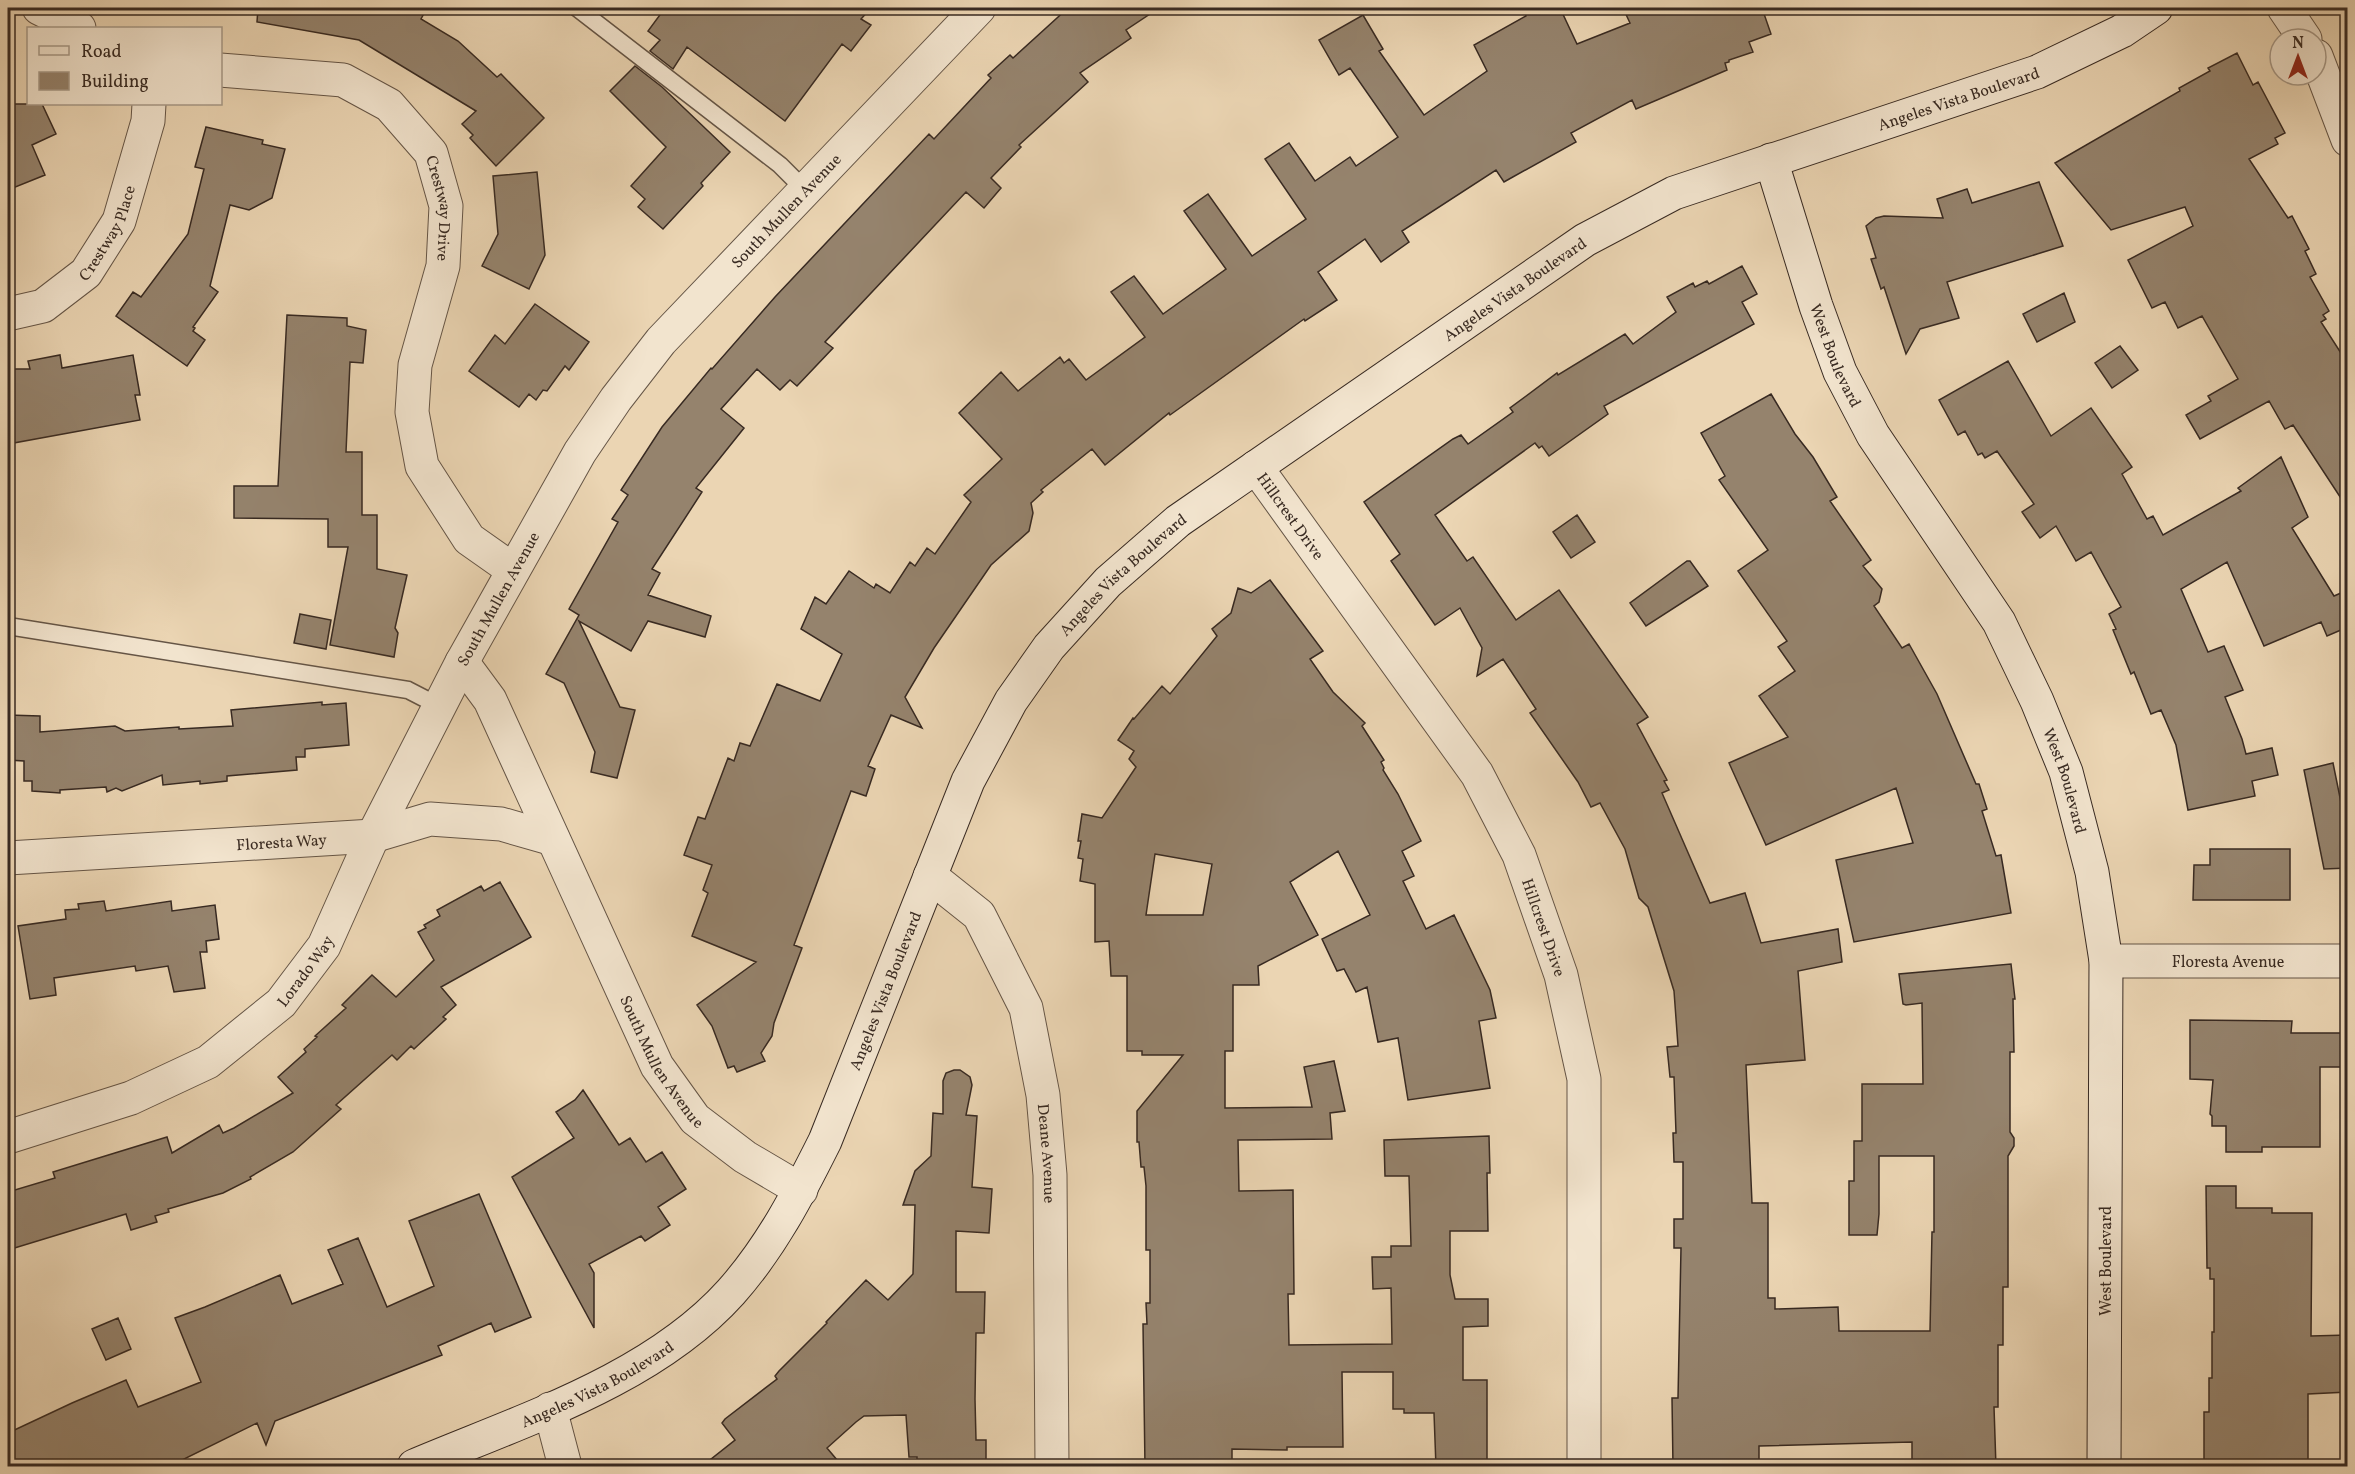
<svg xmlns="http://www.w3.org/2000/svg" width="2355" height="1474" font-family="Vollkorn,serif">
<rect width="100%" height="100%" fill="#ebd5b3"/>
<filter id="stains"><feTurbulence type="fractalNoise" baseFrequency=".00333" numOctaves="4"/><feColorMatrix values="0 0 0 0 .2 0 0 0 0 .09 0 0 0 0 .02 0 0 0 .5 -.17"/></filter>
<radialGradient id="worn" r=".72"><stop offset=".6" stop-color="#630" stop-opacity="0"/><stop offset="1" stop-color="#630" stop-opacity=".3"/></radialGradient>
<path fill="#95836d" stroke="#382a22" stroke-width="1.5" fill-rule="evenodd" d="M258 8H427L421 19 458 41 497 77 501 74 544 118 496 166 470 138 473 135 462 124 476 111 359 40 257 22Z
M665 8H871L861 19 871 25 851 51 842 44 785 121 687 47 673 69 650 51 660 40 648 31Z
M1068 8H1159L1126 30 1131 38 1080 73 1088 82 1019 145 1021 147 991 178 1001 188 984 208 966 192 825 342 833 348 797 386 790 380 780 390 757 369 721 409 744 428 696 488 702 492 652 569 660 573 648 595 711 616 705 637 648 621 631 651 579 621 620 707 635 710 617 778 591 772 595 752 564 683 546 674 579 615 569 609 618 522 612 519 628 495 621 490 662 427 711 368 712 369 775 297 929 134 934 139 991 78 988 75 1010 55 1013 58Z
M1523 8H1560L1577 44 1630 23 1623 8H1762L1771 34 1749 42 1753 52 1729 60V62L1725 63 1727 70 1636 109 1632 100 1571 133 1576 142 1511 178 1504 182 1496 170 1402 231 1409 242 1381 262 1365 239 1318 272 1337 300 1305 321 1304 319 1170 415 1169 413 1105 465 1092 449 1041 490 1043 492 1031 503 1033 513 1029 531 991 565 934 648 905 697 922 728 891 715 868 766 875 769 866 796 851 791 794 945 802 948 774 1023 772 1036 761 1053 765 1061 737 1072 734 1066 728 1068 712 1026 697 1005 756 962 692 936 708 893 703 890 712 865 684 855 698 817 705 819 728 758 734 761 740 743 750 746 777 684 820 701 842 654 801 629 815 597 826 604 849 571 874 588 876 584 890 593 910 562 915 566 927 548 935 554 971 502 964 495 1002 459 959 413 1001 372 1018 391 1060 357 1064 363 1069 359 1086 380 1145 337 1111 292 1134 276 1163 314 1226 269 1184 211 1208 194 1252 256 1306 219 1265 159 1289 143 1315 181 1350 157 1356 166 1398 137 1350 68 1339 75 1319 40 1363 15 1383 49 1379 51 1424 115 1487 71 1474 45 1526 16Z
M2237 53 2253 85 2258 82 2285 133 2275 138 2278 144 2249 159 2288 218 2292 216 2309 249 2305 251 2316 274 2310 277 2329 311 2323 315 2326 319 2321 322 2348 364V509L2293 425 2285 429 2269 401 2200 439 2186 415 2211 401 2208 396 2238 379 2202 316 2178 328 2165 302 2152 308 2128 260 2193 226 2185 207 2111 230 2055 163 2180 91 2179 88 2210 71 2208 68Z
M635 66 662 87 730 152 701 183 703 186 663 229 638 207 645 199 631 186 666 147 610 91Z
M8 90 13 104H42L56 134 32 145 45 175 8 190Z
M206 127 263 140 262 144 285 149 272 198 249 210 230 205 210 286 218 292 193 327 195 328 193 331 205 340 187 366 116 316 133 292 141 297 188 234 204 169 195 167Z
M537 172 545 255 529 289 482 266 498 234 493 176Z
M2039 182 2063 246 1947 282 1959 318 1920 329 1906 354 1884 287 1881 289 1871 259 1876 258 1866 226 1876 218 1884 216 1943 218 1937 199 1967 189 1972 203Z
M1742 266 1757 294 1742 302 1754 324 1604 406 1608 414 1549 456 1542 446 1539 448 1535 443 1435 515 1467 561 1473 557 1516 620 1559 590 1648 717 1637 724 1667 780 1664 781 1669 790 1662 793 1710 903 1745 893 1761 943 1838 929 1842 962 1798 971 1805 1060 1746 1065 1752 1203H1768V1298H1775V1309L1838 1307 1839 1331H1930L1932 1232H1934V1156H1879V1214L1877 1235H1849V1181H1854V1141H1862V1084H1923L1922 1003 1906 1005 1903 1004 1899 974 2011 964 2015 999H2013L2014 1052H2010V1132L2014 1138V1146L2008 1156V1287H2003V1345H1998V1407H1994L1996 1467H1912V1442L1759 1446V1467H1673L1672 1398H1678L1681 1248H1674V1219H1683V1162H1674L1673 1133H1676L1674 1077H1670L1667 1047 1678 1046 1674 991 1648 907 1639 898 1625 849 1600 803 1591 807 1578 782 1530 713 1536 709 1503 659 1477 676 1482 648 1460 608 1435 625 1391 561 1400 554 1364 502 1453 439 1461 435 1468 444 1513 412 1510 408 1557 373 1558 375 1625 334 1633 344 1676 312 1667 297 1693 283 1695 287 1707 281 1709 284Z
M2064 293 2075 322 2037 342 2023 314Z
M535 304 589 342 569 370 565 366 547 391 543 390 536 400 529 394 519 407 469 371 495 335 505 344Z
M287 315 347 318V326L366 330 363 363 350 362 346 452H362V515H377V569L407 575 395 628 398 633 394 657 330 645 348 547H328V519L234 518V486H278Z
M2120 346 2138 370 2112 388 2095 363Z
M60 355 62 368 133 355 140 395H135L140 420 8 444V369H30L28 361Z
M2008 361 2051 436 2091 408 2132 467 2122 474 2147 519 2153 516 2163 535 2241 491 2238 488 2281 457 2308 517 2292 528 2334 596 2348 590V627L2327 636 2321 622 2264 646 2227 562 2181 589 2208 652 2224 646 2243 690 2225 697 2242 739 2246 754 2272 748 2278 775 2252 781 2255 796 2188 810 2176 745 2161 710 2151 714 2134 672 2131 674 2113 630 2116 629 2109 614 2121 607 2091 552 2076 561 2056 526 2040 538 2022 512 2034 504 1997 451 1985 458 1982 453 1978 455 1965 431 1958 435 1939 400Z
M1771 394 1795 434 1813 457 1837 497 1830 501 1871 560 1863 566 1882 589 1879 602 1874 606 1902 648 1909 644 1937 694 1976 784H1979L1987 809 1982 811 1996 856 2001 855 2011 913 1854 942 1836 860 1913 843 1896 788 1766 845 1729 763 1788 737 1759 696 1795 671 1778 647 1787 641 1738 571 1768 550 1719 480 1725 476 1701 433Z
M1577 515 1595 542 1571 558 1553 532Z
M1687 561H1690L1708 586 1646 626 1630 603Z
M1270 580 1323 651 1310 659 1333 692 1365 723 1362 726 1384 760 1381 762 1384 768 1383 770 1398 794 1421 841 1402 851 1414 876 1403 881 1426 929 1454 915 1490 990 1496 1018 1479 1021 1490 1088 1408 1100 1398 1038 1378 1042 1367 987 1356 992 1344 969 1337 971 1322 939 1370 915 1338 851 1290 882 1318 935 1258 966 1259 985H1233V1051H1225V1108L1312 1107 1304 1067 1334 1061 1345 1111 1330 1113 1332 1139 1238 1140 1239 1191 1293 1190 1294 1294H1288L1289 1345 1392 1344 1391 1288 1373 1289 1372 1257H1391V1246H1411L1409 1176H1385L1384 1140 1489 1136 1490 1173H1487L1488 1231H1450V1275L1455 1299H1488V1326L1463 1327V1380H1487V1467H1436L1434 1413H1404V1409H1393V1372H1342L1343 1447H1287V1450L1232 1449V1467H1145L1143 1324H1147L1146 1303H1150V1250H1146V1186L1144 1167H1141L1139 1142H1137V1111L1183 1055H1142V1051H1127V976H1111L1109 941 1095 942V884L1080 881 1083 859 1078 858 1081 841H1078L1082 814 1102 818 1136 767 1129 759 1134 751 1118 740 1133 718 1134 719 1162 686 1170 694 1217 636 1212 629 1231 613 1238 588 1251 593ZM1155 854 1212 864 1203 915H1146Z
M300 614 331 620 326 649 294 643Z
M322 702V705L346 703 349 745 305 749V757H296L297 770 227 776V781L200 784V781L163 785 162 775 122 791 116 788 107 792 106 787 60 790V793L32 791V781H24V761L8 760V715L40 716V732L115 726 125 731 179 727V729L233 726 231 710Z
M2333 763 2348 837V868L2324 869 2304 770Z
M2210 849H2290V900H2193L2194 865H2210Z
M500 882 531 937 441 987 456 1005 443 1017 446 1019 414 1049 411 1046 397 1060 392 1055 336 1105 341 1109 293 1152 250 1177 251 1179 223 1193 168 1209 169 1212 155 1216 157 1222 131 1230 126 1214 8 1250V1192L55 1178 53 1172 167 1137 172 1153 219 1125 223 1133 234 1128 293 1093 278 1077 306 1052 304 1049 317 1037 315 1036 346 1008 342 1005 372 975 396 997 434 960 418 932 426 928 424 925 440 916 437 910 481 886 484 891Z
M104 901 106 911 171 901 172 911 215 905 219 939 206 941 207 952H200L205 988 174 992 168 966 136 971 135 966 54 978 56 995 30 999 18 926 66 919 65 910 79 909 78 904Z
M2190 1020 2292 1021 2291 1033H2348V1067H2320V1147H2262V1152H2226V1126H2212V1116L2210 1114 2213 1080 2190 1079Z
M954 1070H960L970 1077 972 1085 966 1115 977 1116 972 1187 992 1189 989 1233 956 1231V1292H985L984 1333H976L975 1399 976 1440H986V1467H917V1457H909L906 1415 864 1416 856 1422 827 1448 843 1467H701L735 1440 722 1423 725 1419 777 1379 775 1376 779 1371 827 1323 826 1322 866 1280 888 1300 913 1274 915 1205H903L915 1171 931 1156 933 1113 943 1114V1081L946 1073Z
M583 1090 619 1145 630 1138 646 1162 662 1152 686 1189 658 1207 670 1225 645 1241 641 1236 589 1264 594 1273V1328L512 1177 574 1138 556 1112 575 1100Z
M2206 1186H2236V1208H2272V1213H2312L2311 1336 2348 1335V1392L2308 1394V1467H2204V1412H2209V1378H2212V1332H2214V1279H2210V1268H2207Z
M479 1194 531 1317 495 1332 491 1323 438 1346 442 1355 275 1421 266 1445 257 1423 168 1467H8V1433L72 1403 126 1380 138 1407 201 1382 175 1318 205 1307 280 1275 292 1304 343 1284 328 1250 358 1238 387 1307 434 1286 409 1221Z
M118 1318 131 1349 106 1360 92 1329Z"/>
<g fill="none" stroke-linecap="round" stroke-linejoin="round">
<g stroke="#655546" stroke-width="19">
<path id="lane" d="M577 8 780 165 805 190
M8 626 408 690 441 707"/>
</g>
<g stroke="#655546" stroke-width="35">
<g id="street">
<path d="M39 8 79 28"/>
<path d="M2284 8 2305 39"/>
<path d="M2316 56 2348 140"/>
<path id="s1" d="M220 70 343 80 389 105 431 153 446 206 443 266 415 365 412 412 422 466 469 539 513 570"/>
<path id="s2" d="M8 314 43 306 86 273 119 221 148 121 149 104"/>
<path id="s3" d="M1256 467 1477 774 1519 855 1561 975 1584 1079V1466"/>
<path id="s4" d="M462 662 490 700 657 1066 695 1119 745 1157 801 1190"/>
<path id="s5" d="M8 858 373 836 430 819 501 824 553 839"/>
<path id="s6" d="M930 876 979 915 1026 1008 1043 1095 1050 1175 1052 1466"/>
<path id="s7" d="M2106 961H2348"/>
<path id="s8" d="M8 1137 131 1098 208 1062 281 1003 324 946 373 836 462 662 580 452 616 399 661 341 979 8"/>
<path d="M550 1409 565 1466"/>
</g>
</g>
<g stroke="#382a22" stroke-width="35">
<g id="secondary">
<path id="s9" d="M1771 160 1816 306 1840 372 1873 435 1999 622 2037 701 2066 772 2092 872 2106 961 2104 1466"/>
<path id="s10" d="M414 1466C520 1421 652 1380 731 1292 771 1247 798 1195 825 1141L968 781 1011 701 1049 647 1108 582 1178 521 1585 240 1674 193 2037 72 2122 31 2156 8"/>
</g>
</g>
<use href="#lane" stroke="#f2e4ce" stroke-width="16"/>
<use href="#street" stroke="#f2e4ce" stroke-width="33"/>
<use href="#secondary" stroke="#f2e4ce" stroke-width="33"/>
</g>
<g text-anchor="middle" stroke-width="6" stroke-linejoin="round" paint-order="stroke">
<g font-size="16" fill="#382a22" stroke="#f2e4ce">
<text dy="6" stroke="none"><textPath href="#s10" startOffset="2163">Angeles Vista Boulevard</textPath></text>
<text dy="6" stroke="none"><textPath href="#s1" startOffset="296">Crestway Drive</textPath></text>
<text dy="6" stroke="none"><textPath href="#s8" startOffset="1254">South Mullen Avenue</textPath></text>
<text dy="6" stroke="none"><textPath href="#s2" startOffset="136">Crestway Place</textPath></text>
<text dy="6" stroke="none"><textPath href="#s10" startOffset="1677">Angeles Vista Boulevard</textPath></text>
<text dy="6" stroke="none"><textPath href="#s9" startOffset="206">West Boulevard</textPath></text>
<text dy="6" stroke="none"><textPath href="#s3" startOffset="60">Hillcrest Drive</textPath></text>
<text dy="6" stroke="none"><textPath href="#s10" startOffset="1191">Angeles Vista Boulevard</textPath></text>
<text dy="6" stroke="none"><textPath href="#s8" startOffset="768">South Mullen Avenue</textPath></text>
<text dy="6" stroke="none"><textPath href="#s9" startOffset="692">West Boulevard</textPath></text>
<text dy="6" stroke="none"><textPath href="#s5" startOffset="274">Floresta Way</textPath></text>
<text dy="6" stroke="none"><textPath href="#s3" startOffset="546">Hillcrest Drive</textPath></text>
<text dy="6" stroke="none"><textPath href="#s7" startOffset="122">Floresta Avenue</textPath></text>
<text dy="6" stroke="none"><textPath href="#s8" startOffset="348">Lorado Way</textPath></text>
<text dy="6" stroke="none"><textPath href="#s10" startOffset="705">Angeles Vista Boulevard</textPath></text>
<text dy="6" stroke="none"><textPath href="#s4" startOffset="448">South Mullen Avenue</textPath></text>
<text dy="6" stroke="none"><textPath href="#s6" startOffset="314">Deane Avenue</textPath></text>
<text transform="translate(2105 1261) rotate(-90)" y="6">West Boulevard</text>
<text dy="6" stroke="none"><textPath href="#s10" startOffset="201">Angeles Vista Boulevard</textPath></text>
</g>
</g>
<rect width="2355" height="1474" fill="none" stroke="#ebd5b3" stroke-width="30"/>
<rect x="9" y="9" width="2337" height="1456" fill="none" stroke="#382a22" stroke-width="3"/>
<rect x="15" y="15" width="2325" height="1444" fill="none" stroke="#382a22" stroke-width="1.5"/>
<rect x="27" y="27" width="195" height="78" fill="#f2e4ce" stroke="#a89a89" stroke-width="1.5"/>
<rect x="39" y="46" width="30" height="9" fill="#f2e4ce" stroke="#a89a89" stroke-width="1.5"/>
<text x="81" y="57" font-size="18" fill="#382a22">Road</text>
<rect x="39" y="72" width="30" height="18" fill="#95836d" stroke="#a89a89" stroke-width="1.5"/>
<text x="81" y="87" font-size="18" fill="#382a22">Building</text>
<g transform="translate(2298 57)"><circle r="28" fill="#f2e4ce" stroke="#a89a89" stroke-width="1.5"/>
<path d="M0-4.5L10 22L0 15L-10 22Z" fill="#8f2418"/>
<text y="-9" font-size="16" font-weight="bold" text-anchor="middle" fill="#382a22">N</text>
</g>
<rect width="100%" height="100%" filter="url(#stains)"/>
<rect width="100%" height="100%" fill="url(#worn)"/>
</svg>
